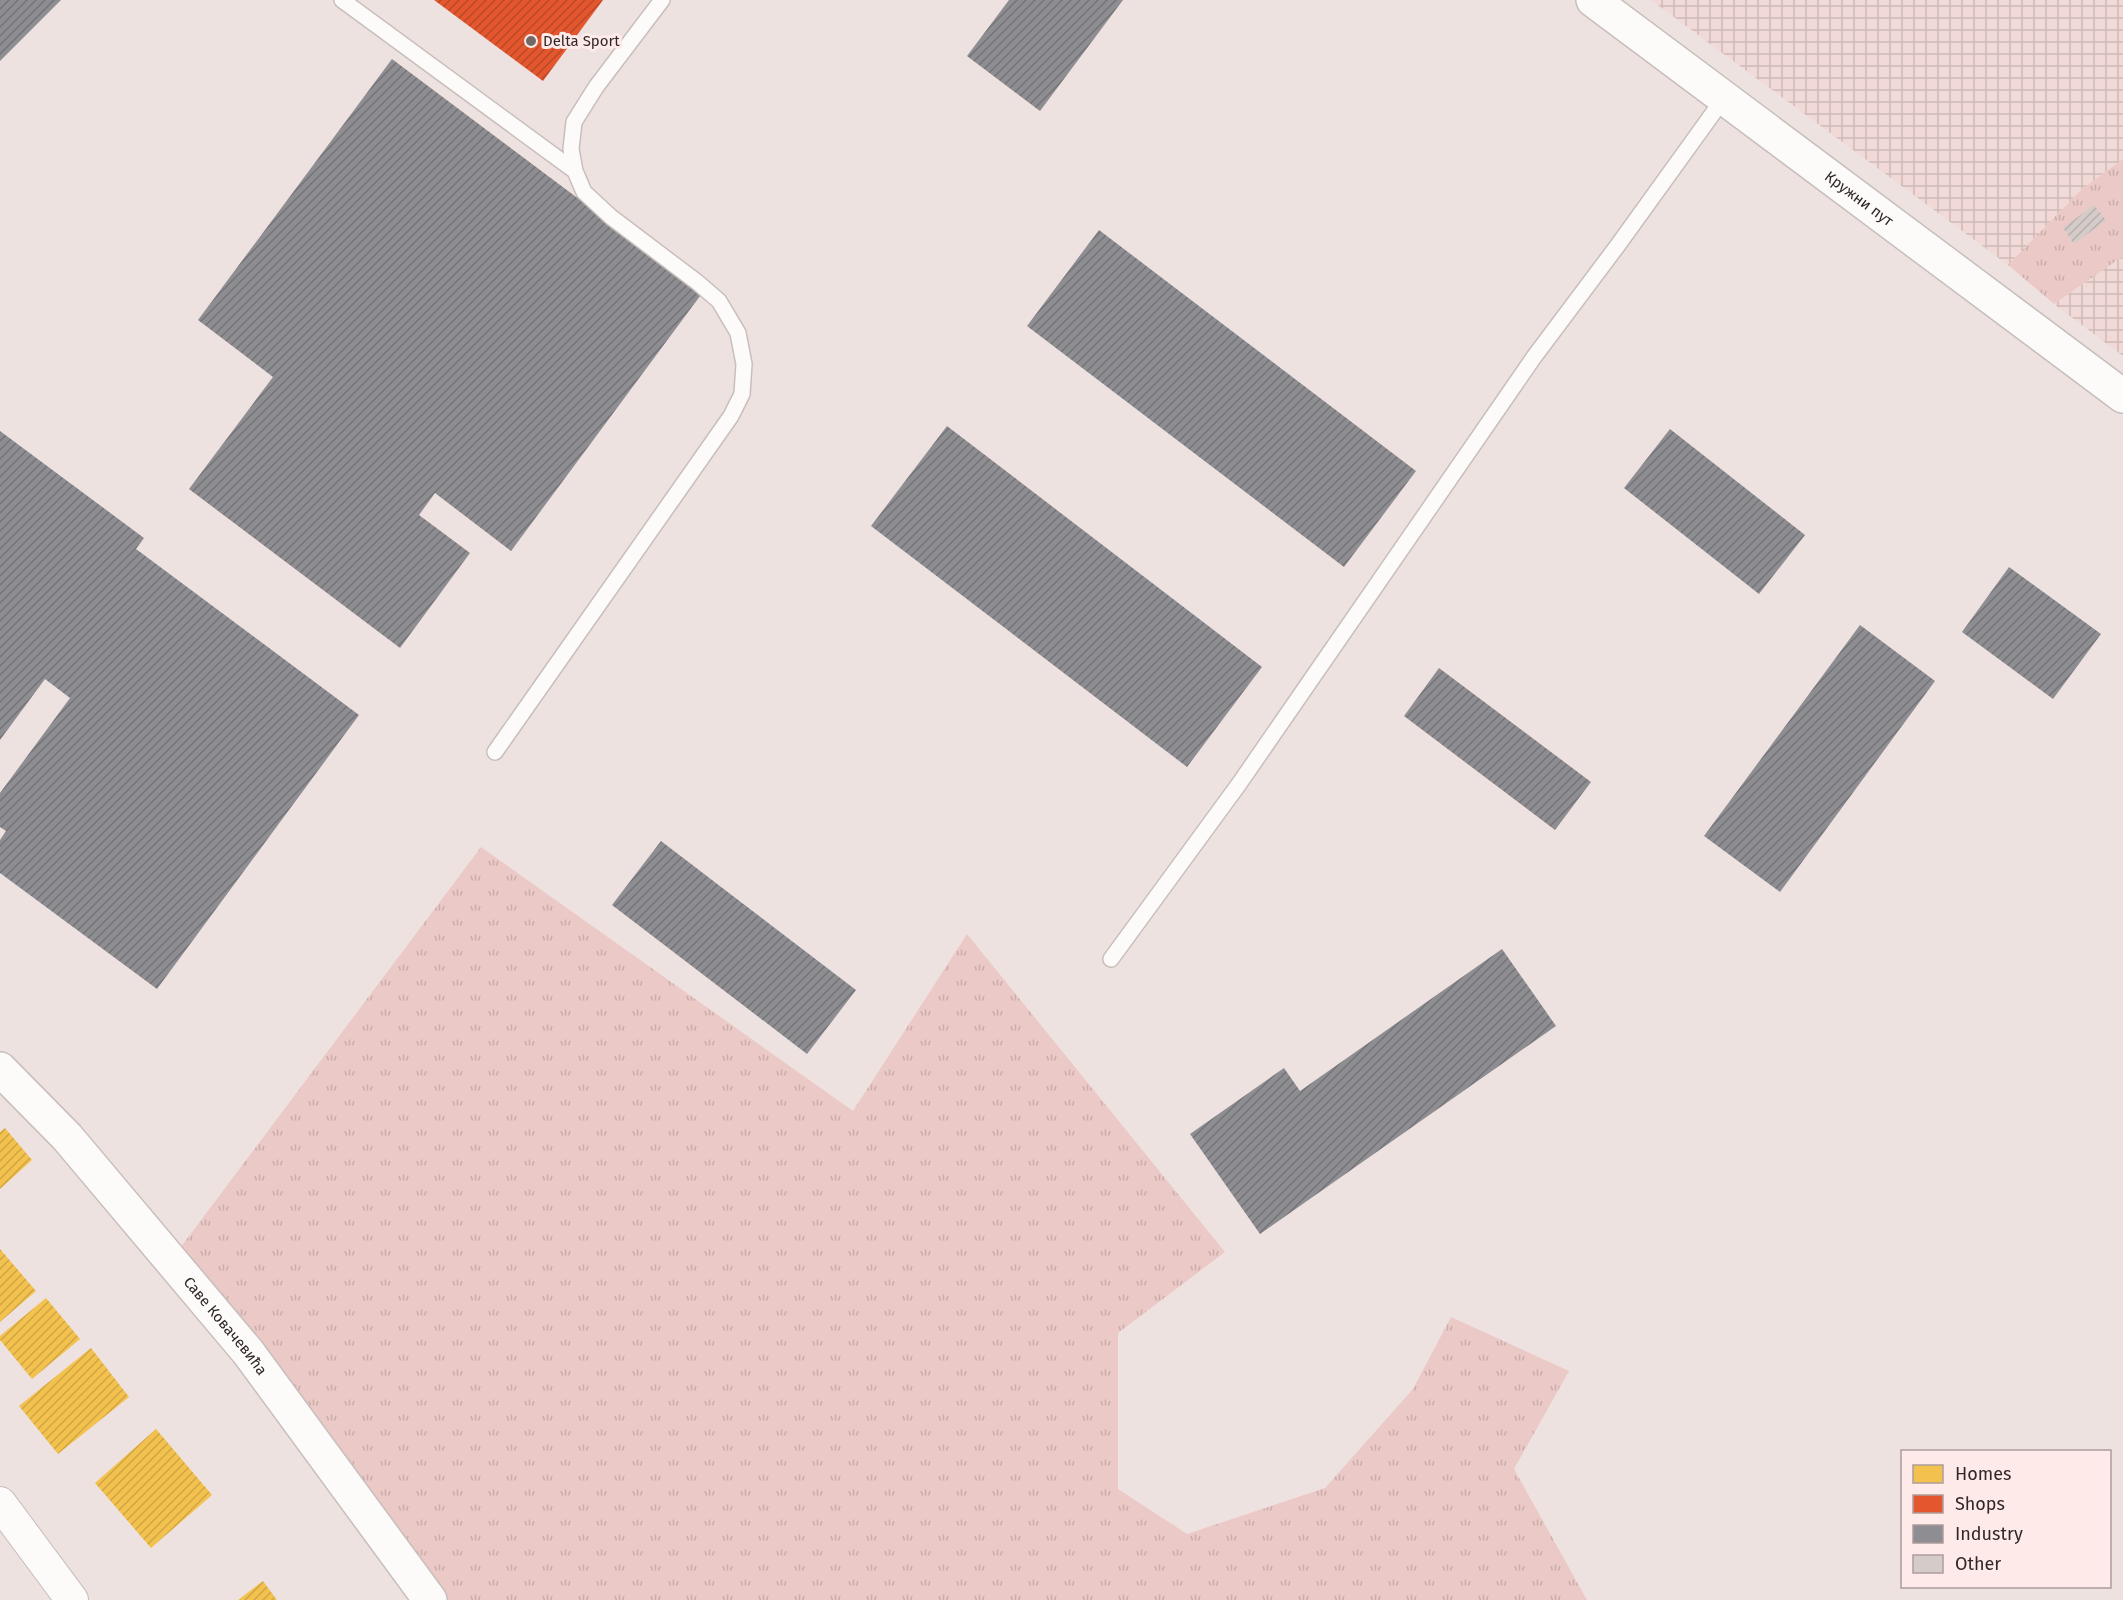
<svg xmlns="http://www.w3.org/2000/svg" width="2123" height="1600" font-family="'Fira Sans',sans-serif">
<defs>
<pattern id="industrial-grid" width="8" height="8" patternUnits="userSpaceOnUse" patternTransform="scale(1.5)"><rect width="8" height="8" fill="#f1d9d7"/><path d="M0 4h8M4 0v8" fill="none" stroke="#cfbab8"/></pattern>
<pattern id="grass-tufts" width="24" height="20" patternUnits="userSpaceOnUse" patternTransform="scale(1.5)"><rect width="24" height="20" fill="#ebc9c6"/><path d="M3 7l-1-3M5 7V3M7 7l1-3M15 17l-1-3M17 17v-4M19 17l1-3" fill="none" stroke="#caadaa"/></pattern>
<pattern id="homes-hatch" width="6" height="6" patternUnits="userSpaceOnUse" patternTransform="scale(1.5)"><rect width="6" height="6" fill="#f2c14e"/><path d="M-1 1l2-2M0 6l6-6M5 7l2-2" fill="none" stroke="#d0a644"/></pattern>
<pattern id="shops-hatch" width="6" height="6" patternUnits="userSpaceOnUse" patternTransform="scale(1.5)"><rect width="6" height="6" fill="#e4572e"/><path d="M-1 1l2-2M0 6l6-6M5 7l2-2" fill="none" stroke="#b94827"/></pattern>
<pattern id="industry-hatch" width="6" height="6" patternUnits="userSpaceOnUse" patternTransform="scale(1.5)"><rect width="6" height="6" fill="#8d8d92"/><path d="M-1 1l2-2M0 6l6-6M5 7l2-2" fill="none" stroke="#747377"/></pattern>
<pattern id="building-hatch" width="6" height="6" patternUnits="userSpaceOnUse" patternTransform="scale(1.5)"><rect width="6" height="6" fill="#d5ccca"/><path d="M-1 1l2-2M0 6l6-6M5 7l2-2" fill="none" stroke="#b7afad"/></pattern>
</defs>
<rect width="100%" height="100%" fill="#eee2e0"/>
<path fill="url(#industrial-grid)" d="M1651 0H2123V159L2082 189 2008 265Z
M2123 256V356L2054 304Z"/>
<path fill="url(#grass-tufts)" d="M2123 159V256L2054 304 2008 265 2082 189Z
M481 847 853 1111 967 934 1225 1252 1118 1333V1489L1187 1534 1325 1488 1413 1389 1451 1317 1569 1371 1514 1469 1587 1600H448L180 1248Z"/>
<path fill="url(#homes-hatch)" d="M5 1128 32 1160 0 1189V1132Z
M0 1249 36 1291 0 1322Z
M46 1298 80 1339 32 1379 0 1340V1336Z
M91 1348 129 1397 58 1454 19 1406Z
M156 1429 212 1495 151 1548 95 1483Z
M263 1581 277 1600H238Z"/>
<path fill="url(#shops-hatch)" d="M434 0H603L543 81Z"/>
<path fill="url(#industry-hatch)" d="M0 0H61L0 61Z
M1009 0H1123L1040 111 967 56Z
M392 59 703 292 511 551 435 493 419 515 470 553 400 648 189 489 273 377 198 320Z
M1099 230 1416 471 1344 567 1027 326Z
M947 426 1262 667 1187 767 871 526Z
M1670 429 1805 535 1759 594 1624 488Z
M0 431 144 538 136 549 359 715 157 989 0 873V840L6 831 0 827V793L70 698 45 679 0 740Z
M2009 567 2101 634 2053 699 1962 632Z
M1860 625 1935 681 1780 892 1704 836Z
M1439 668 1591 782 1555 830 1404 716Z
M661 841 856 990 807 1054 612 905Z
M1502 949 1556 1026 1260 1234 1190 1134 1284 1068 1300 1091Z"/>
<path fill="url(#building-hatch)" d="M2094 205 2106 220 2074 244 2063 228Z"/>
<g fill="none" stroke-linecap="round" stroke-linejoin="round">
<g stroke="#c8bebc" stroke-width="18">
<path id="service" d="M342 0 575 171
M495 752 731 416 742 394 744 364 738 333 719 301 697 282 611 217 584 192 575 171 571 149 574 122 596 87 662 0
M1111 959 1239 784 1534 357 1618 245 1724 98"/>
</g>
<g stroke="#c8bebc" stroke-width="34">
<path id="minor" d="M0 1503 72 1600"/>
</g>
<g stroke="#c8bebc" stroke-width="36">
<g id="tertiary">
<path id="s1" d="M0 1069 67 1137 248 1352 430 1600"/>
</g>
</g>
<g stroke="#c8bebc" stroke-width="36">
<g id="secondary">
<path id="s2" d="M1593 0 2123 396"/>
</g>
</g>
<use href="#service" stroke="#fcfbfa" stroke-width="15"/>
<use href="#minor" stroke="#fcfbfa" stroke-width="32"/>
<use href="#tertiary" stroke="#fcfbfa" stroke-width="33"/>
<use href="#secondary" stroke="#fcfbfa" stroke-width="33"/>
</g>
<circle fill="#726867" stroke="#feebe9" stroke-width="2" cx="531" cy="41" r="6"/>
<g text-anchor="middle" stroke-width="6" stroke-linejoin="round" paint-order="stroke">
<g font-size="15" fill="#302726" stroke="#feebe9" text-anchor="start">
<text x="543" y="46">Delta Sport</text>
</g>
<g font-size="15" fill="#302726" stroke="#feebe9">
<text dy="5" stroke="none"><textPath href="#s2" startOffset="332">Кружни пут</textPath></text>
<text dy="5" stroke="none"><textPath href="#s1" startOffset="342">Саве Ковачевића</textPath></text>
</g>
</g>
<rect x="1901" y="1450" width="210" height="138" fill="#feebe9" stroke="#ac9d9b" stroke-width="1.5"/>
<rect x="1913" y="1465" width="30" height="18" fill="#f2c14e" stroke="#ac9d9b" stroke-width="1.5"/>
<text x="1955" y="1480" font-size="18" fill="#302726">Homes</text>
<rect x="1913" y="1495" width="30" height="18" fill="#e4572e" stroke="#ac9d9b" stroke-width="1.5"/>
<text x="1955" y="1510" font-size="18" fill="#302726">Shops</text>
<rect x="1913" y="1525" width="30" height="18" fill="#8d8d92" stroke="#ac9d9b" stroke-width="1.5"/>
<text x="1955" y="1540" font-size="18" fill="#302726">Industry</text>
<rect x="1913" y="1555" width="30" height="18" fill="#d5ccca" stroke="#ac9d9b" stroke-width="1.5"/>
<text x="1955" y="1570" font-size="18" fill="#302726">Other</text>
</svg>
